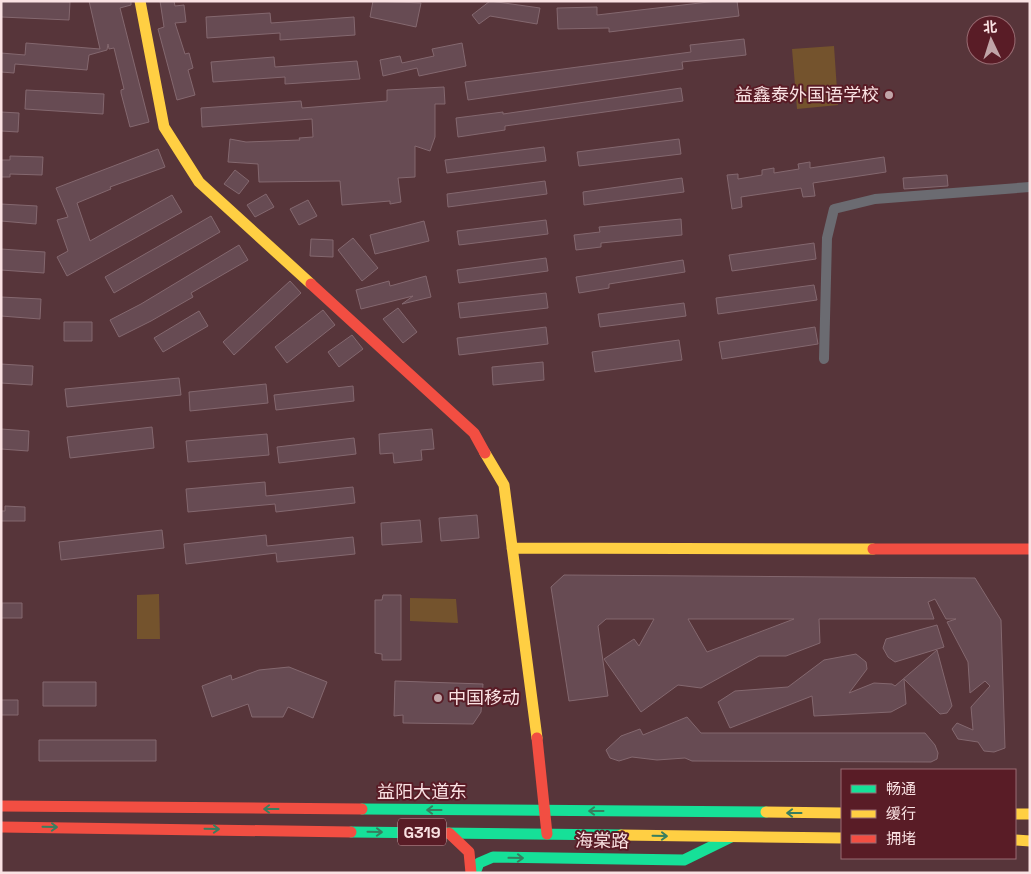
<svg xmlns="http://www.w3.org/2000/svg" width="1031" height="874" font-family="'Space Grotesk','Noto Sans SC',sans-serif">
<rect width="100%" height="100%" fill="#57353a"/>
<path fill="#74532d" d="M834 46 838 105 797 109 792 49Z
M159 594 160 639H137V595Z
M410 598 456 599 458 623 410 621Z"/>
<path fill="#674b53" stroke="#84686f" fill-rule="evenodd" d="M1 1 70 2 69 20 1 17Z
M89 1H131V5L120 8 149 122 130 127 121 93V90L124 89 114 48 109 49 108 44 107 50 89 55 87 70 15 64 14 73 1 72V53L25 55 26 43 100 49Z
M160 1H174L175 6 184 5 186 22 175 23 185 54 189 53 193 68 188 70 195 95 177 100 158 29 164 27Z
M373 1 421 3 416 27 370 17Z
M490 1 540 8 537 24 490 16 479 24 472 15Z
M717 1H737L739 16 609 32V28L558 29 557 8 597 7V15Z
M270 13 271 23 354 17 355 35 280 40V33L207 38 206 17Z
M744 39 746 55 682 62 683 69 468 100 465 82 691 52 690 45Z
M462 43 466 66 419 76 417 68 383 76 380 60 400 56 402 63 434 56 432 49Z
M274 57 275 67 357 61 360 79 285 84V77L213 82 211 62Z
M444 87 445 104H435V137L430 151 415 146V177L398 178 401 202 390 204V201L342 205 340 181 259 182 258 164 228 162 230 139 246 142 300 140 299 138 313 137 312 119 202 127 201 108 301 101 302 108 387 101V90Z
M681 88 683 101 505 126V130L458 137 456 118 503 112V114Z
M26 90 104 94 103 114 25 109Z
M1 112 19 113 18 132 1 131Z
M679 139 681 154 579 166 577 152Z
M544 147 546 161 447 173 445 160Z
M158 149 165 167 110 187 111 189 77 203 90 241 172 195 182 212 67 276 57 257 68 251 57 220 68 217 56 188Z
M10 156 43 157 42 175 10 174V177H1V160H10Z
M884 157 886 172 813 183 815 196 803 197 801 188 741 197 742 207 732 209 727 175 738 174V179L762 175V170L774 168V173L799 169 798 164 810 162V168Z
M235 170 249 181 239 194 224 184Z
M947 175 948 186 904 189 903 178Z
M682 178 684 192 584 205 583 192Z
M545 181 547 194 448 207 447 194Z
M266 194 274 207 255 217 247 205Z
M308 200 317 216 299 225 290 209Z
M1 204 37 206 36 224 1 221Z
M211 216 220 232 114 293 105 277Z
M681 219 682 235 601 243V247L576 250 574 235 600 232 599 227Z
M546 220 548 234 459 245 457 231Z
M424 221 429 241 375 254 370 235Z
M353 238 378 268 362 281 338 250Z
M311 239 333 240V257L310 256Z
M814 243 816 259 732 271 729 255Z
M239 245 248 260 191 293 193 297 151 321 119 337 110 320 141 304Z
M1 249 45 252 44 273 1 270Z
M546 258 548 271 459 283 457 270Z
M683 260 685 272 609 284V288L579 293 576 277Z
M426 276 431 297 402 304 413 296 361 309 356 290 389 281 390 286Z
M290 281 301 293 234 355 223 342Z
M814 285 817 300 718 314 716 298Z
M546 293 548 308 460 318 458 303Z
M1 297 41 299 40 319 1 316Z
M684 303 686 316 600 327 598 314Z
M398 308 417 332 403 343 383 319Z
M323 310 335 325 287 363 275 347Z
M199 311 208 326 163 352 154 338Z
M64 322H92V341H64Z
M546 327 548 344 459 355 457 338Z
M815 327 818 344 722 359 719 342Z
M352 335 363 349 339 367 328 352Z
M679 340 682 360 595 372 592 352Z
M543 362 544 380 493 385 492 367Z
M1 364 33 366 32 385 1 383Z
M179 378 181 395 67 407 65 389Z
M266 384 268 403 190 411 189 392Z
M353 386 354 401 276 410 274 395Z
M152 427 154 448 70 458 67 437Z
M1 429 29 431 28 451 1 449Z
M432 429 434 449 421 450 422 460 394 463 393 453 380 454 379 434Z
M267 434 269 455 188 462 186 441Z
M354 438 356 454 279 463 277 447Z
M265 482 266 496 353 487 355 503 276 512 275 504 188 512 186 489Z
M5 506 25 507V521H1V511H5Z
M477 515 479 538 441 541 439 518Z
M420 520 422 542 382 545 381 523Z
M162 530 164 548 61 560 59 542Z
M266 535 267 546 353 537 355 554 277 562 276 553 186 564 184 544Z
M564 575 975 578 1001 620 1005 748 994 752 984 751 978 742 958 739 952 729 957 723 973 730 971 707 990 686 985 681 970 693 968 662 947 622 956 619H946L935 599 928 602 934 619H819L820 643 786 656H759L701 688 678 685 641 712 604 659 634 639 639 646 654 619H606L598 626 608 696 569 701 551 587ZM688 619H794L707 652Z
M383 595H401V660H382V654L375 653V600H382Z
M2 603H22V618H1Z
M937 625 944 647 895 662 888 657 883 648 886 639Z
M937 650 952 706 947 713 940 714 904 679 906 704 891 712 814 716 812 696 730 728 718 702 735 691 788 687 824 660 856 654 866 662 867 669 849 693 874 683 892 684 895 686Z
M289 667 327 682 313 718 288 707 283 717H252L248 704 212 717 202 686 231 675 232 680 259 670Z
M395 681 483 684 481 712 473 724 403 723V715L394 716Z
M43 682H96V706H43Z
M1 700H18V715H1Z
M687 717 701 733H925L935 745 938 753 937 759 931 762 692 761 685 758 657 760 632 757 619 761 610 758 606 750 621 736 640 729 643 735Z
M39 740H156V761H39Z"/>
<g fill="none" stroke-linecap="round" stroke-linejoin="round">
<path stroke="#6b6b71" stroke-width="10" d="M824 359 827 238 834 209 875 199 1030 187"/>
<path stroke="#16e098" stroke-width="11" d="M362 809 766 812
M351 832 621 835
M475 873 479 863 493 857 684 860 731 837"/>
<path stroke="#ffcf43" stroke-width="11" d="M140 1 164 127 199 182 311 284
M485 453 504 485 537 738
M512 548 873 549
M766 812 842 813
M1015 814H1030
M621 835 842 838
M1015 840 1030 841"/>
<path stroke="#f24e42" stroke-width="11" d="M311 284 474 433 485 453
M873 549H1030
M537 738 547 834
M1 806 362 809
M1 827 351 832
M449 833 469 852 471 873"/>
</g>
<defs><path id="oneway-shaft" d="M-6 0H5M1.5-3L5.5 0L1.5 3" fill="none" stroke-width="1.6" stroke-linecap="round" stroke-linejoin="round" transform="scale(1.25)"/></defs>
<g stroke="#387e5f">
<use href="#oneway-shaft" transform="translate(271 809) rotate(-180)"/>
<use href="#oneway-shaft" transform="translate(434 810) rotate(-180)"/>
<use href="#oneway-shaft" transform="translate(596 811) rotate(-180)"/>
<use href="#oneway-shaft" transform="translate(794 813) rotate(-180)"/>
<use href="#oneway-shaft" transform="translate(50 827) rotate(1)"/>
<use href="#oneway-shaft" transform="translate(212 829) rotate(1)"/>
<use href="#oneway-shaft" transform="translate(375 832) rotate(1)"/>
<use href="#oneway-shaft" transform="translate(660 836) rotate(1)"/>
<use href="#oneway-shaft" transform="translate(516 858) rotate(1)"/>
</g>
<g fill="#c1a5a8" stroke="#591c26" stroke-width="2">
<circle cx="889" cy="95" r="5"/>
<circle cx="438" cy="698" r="5"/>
</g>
<g text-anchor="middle" stroke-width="4" stroke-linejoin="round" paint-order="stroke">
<rect fill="#591c26" stroke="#caa7aa" stroke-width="1" x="398" y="818.5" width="48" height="27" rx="4"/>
<g font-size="16" font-weight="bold" fill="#fae2e3">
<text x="422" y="838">G319</text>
</g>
<g font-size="18" fill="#fae2e3" stroke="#591c26" text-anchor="end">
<text x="879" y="101">益鑫泰外国语学校</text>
<text x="448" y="704" text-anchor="start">中国移动</text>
</g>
<g font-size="18" fill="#fae2e3" stroke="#591c26">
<text x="422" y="798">益阳大道东</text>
<text transform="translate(602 841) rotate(1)" y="6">海棠路</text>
</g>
</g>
<rect width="1031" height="874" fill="none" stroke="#fae2e3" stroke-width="5"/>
<rect x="841" y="769" width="175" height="90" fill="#591c26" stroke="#996b72"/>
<rect x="851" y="785" width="25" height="8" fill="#16e098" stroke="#996b72"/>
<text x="886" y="794" font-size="15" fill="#fae2e3">畅通</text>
<rect x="851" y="810" width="25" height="8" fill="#ffcf43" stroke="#996b72"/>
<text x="886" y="819" font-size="15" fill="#fae2e3">缓行</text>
<rect x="851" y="835" width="25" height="8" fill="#f24e42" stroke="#996b72"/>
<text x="886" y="844" font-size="15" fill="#fae2e3">拥堵</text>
<g transform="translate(991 40) rotate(356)"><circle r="24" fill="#591c26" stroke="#996b72"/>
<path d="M0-4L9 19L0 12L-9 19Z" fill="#c1a5a8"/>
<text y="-8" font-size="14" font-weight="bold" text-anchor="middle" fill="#fae2e3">北</text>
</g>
</svg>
